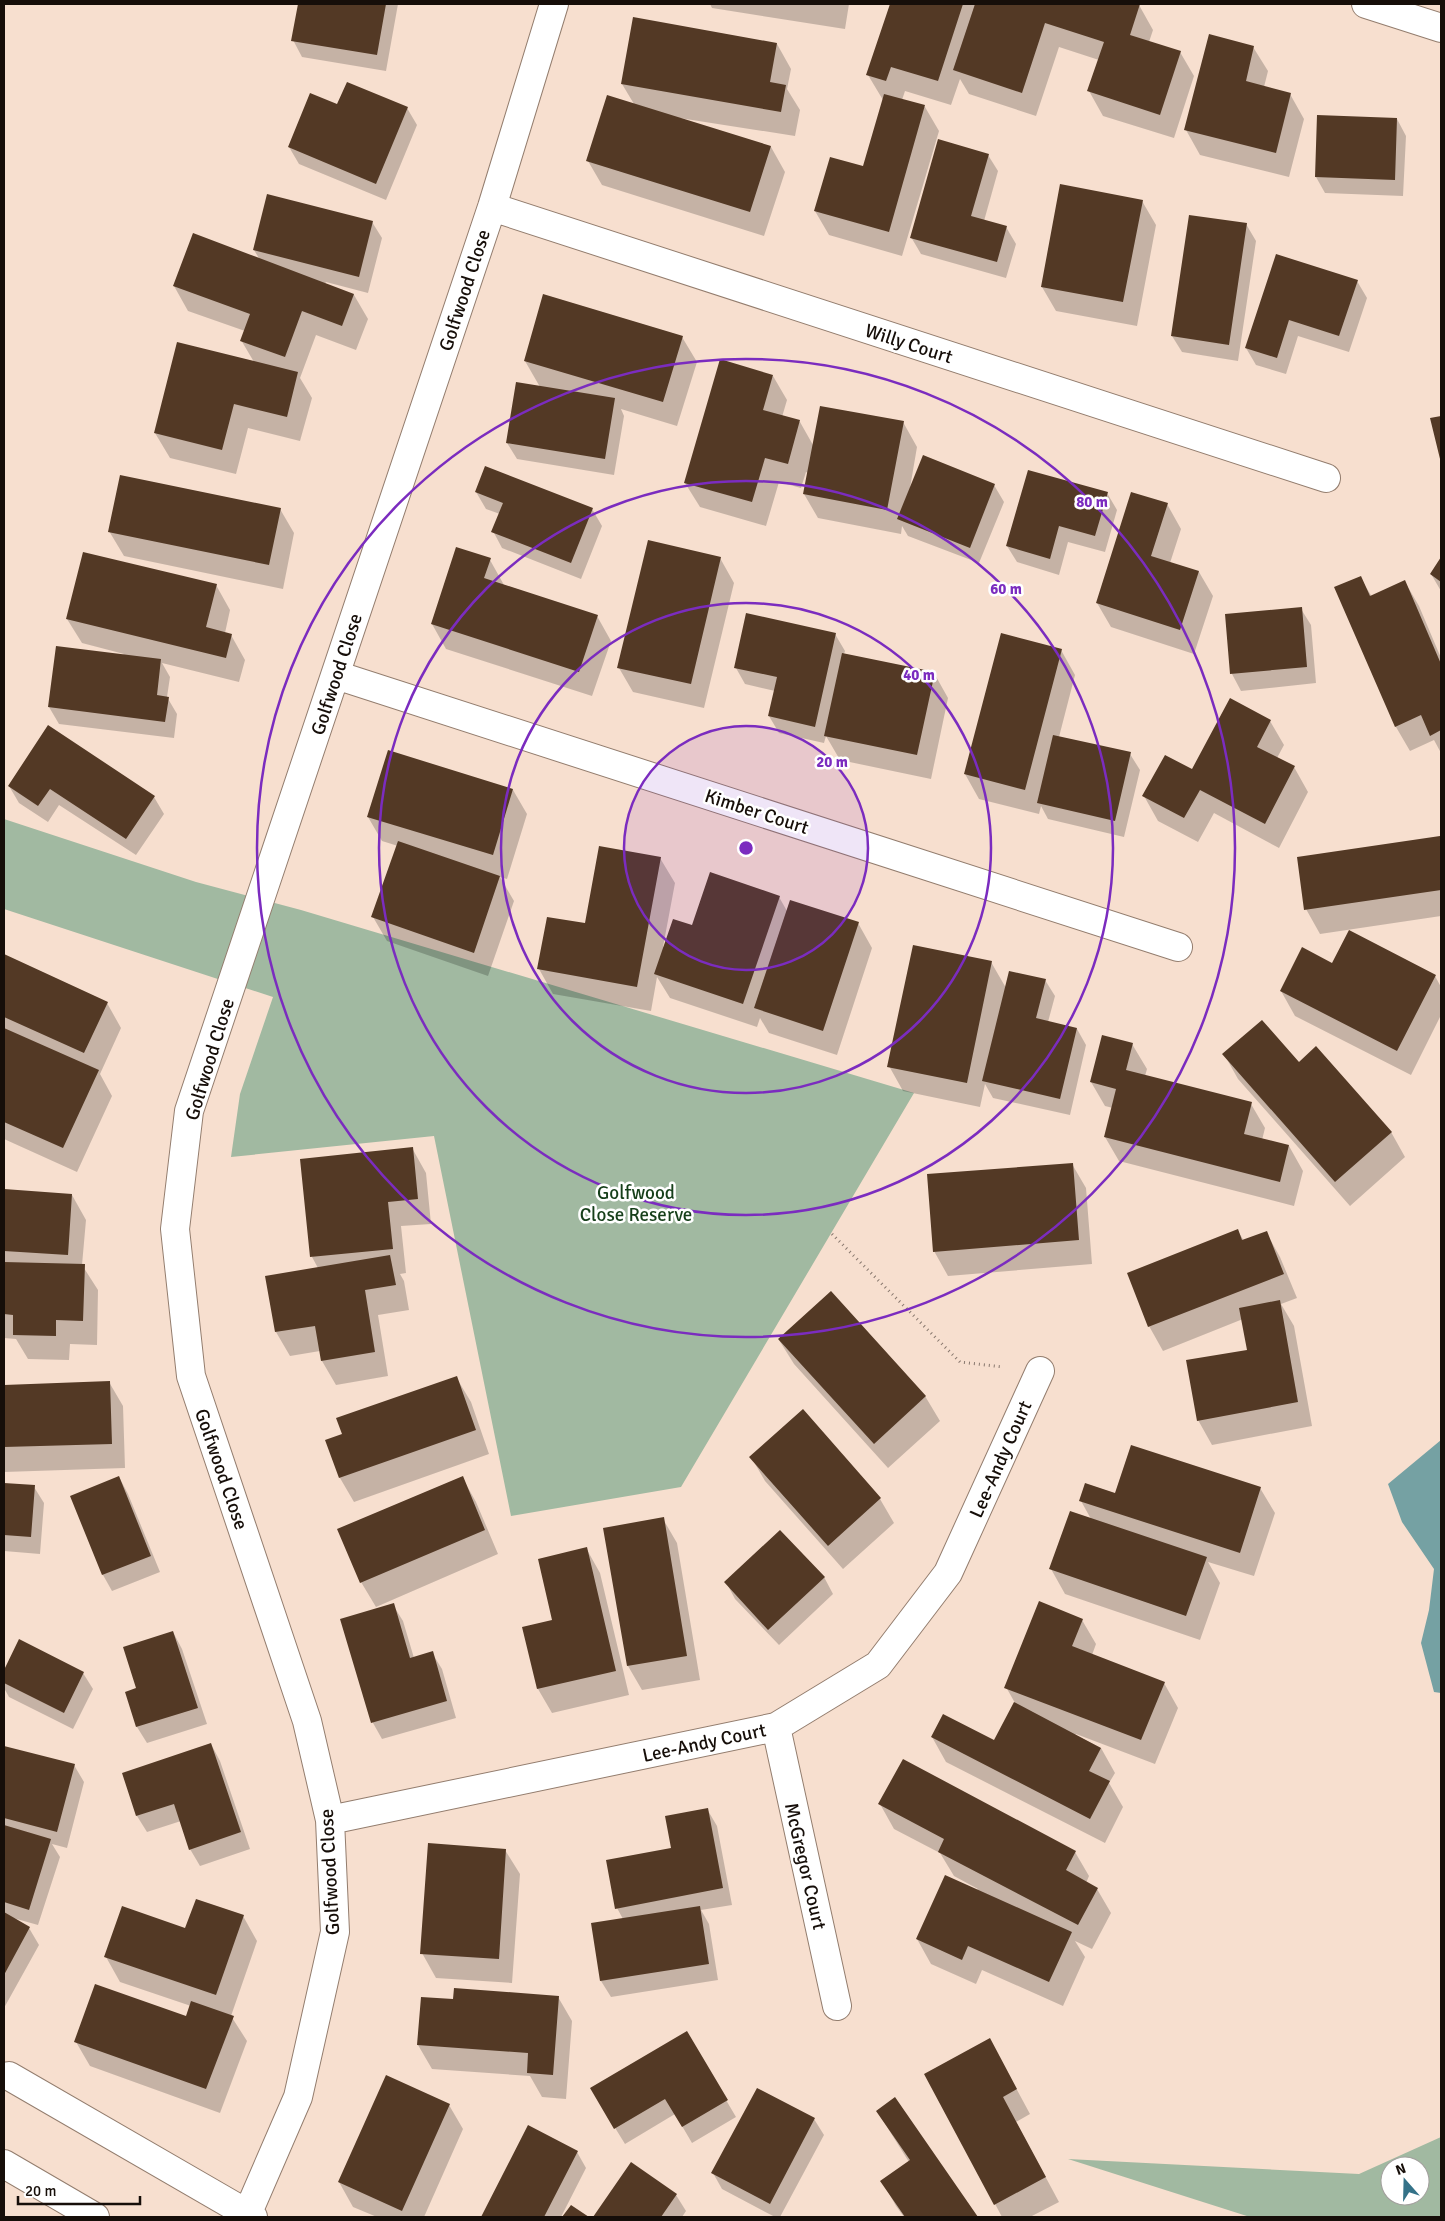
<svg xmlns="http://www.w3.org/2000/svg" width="1445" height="2221" font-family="Signika,sans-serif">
<rect width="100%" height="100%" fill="#f7dfcf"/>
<path fill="#a1b9a1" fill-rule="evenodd" d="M4 819 196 882 301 910 914 1093 681 1487 511 1516 434 1136 231 1157 240 1094 273 997 4 909Z
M1441 2137V2217H1250L1068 2159 1359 2174ZM1390 2166H1420V2196H1390Z"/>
<path fill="#75a1a3" d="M1441 1440V1693L1434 1692 1421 1643 1429 1610 1434 1569 1402 1522 1388 1484Z"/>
<path fill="#0003" d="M299 4H398L386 71 302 57 293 40Z
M710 4H849L845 29 712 8Z
M892 4 1139 5 1153 30 1149 42 1180 52 1194 76 1174 138 1103 116 1089 91 1099 60 1059 47 1036 116 969 94 960 79 951 105 905 91 902 100 925 107 939 131 902 256 829 235 815 211 864 168 883 100 868 75Z
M777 44 791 69 787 89 800 110 795 136 673 117 771 147 785 172 764 236 602 185 588 161 634 104 622 84Z
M1253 47 1268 71 1264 87 1290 94 1304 119 1289 177 1200 155 1186 130Z
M407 108 417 125 386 200 299 164 289 147Z
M1397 119 1406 136 1403 196 1325 193 1316 177Z
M988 155 998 171 984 221 1006 227 1016 244 1006 278 921 254 911 237Z
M268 196 372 222 382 238 368 293 326 282 325 284 354 295 368 319 356 350 316 335 300 378 312 398 300 441 248 428 236 474 170 458 155 433 254 362 241 340 245 331 188 311 174 286 260 260 254 250Z
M1142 201 1156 225 1137 326 1056 311 1042 287Z
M1246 224 1256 241 1238 361 1182 352 1172 336Z
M1277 255 1357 281 1367 298 1349 352 1298 336 1286 374 1256 365 1246 348Z
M682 337 697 362 677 426 621 409 624 416 614 475 517 459 507 443 540 387 525 361Z
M773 376 787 400 782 417 800 422 813 445 903 422 917 447 910 488 994 485 1004 502 979 563 908 536 902 526 901 534 818 518 804 494 808 473 806 472 801 488 779 482 766 526 700 507 685 483Z
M476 492 592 509 602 526 581 579 502 548 493 531 500 514 486 509Z
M1107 493 1117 510 1105 552 1068 542 1059 575 1017 562 1007 546Z
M1167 504 1181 529 1170 563 1199 572 1213 596 1194 654 1111 627 1097 603Z
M280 509 294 533 283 589 124 556 109 531Z
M720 558 734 583 704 708 633 692 619 668Z
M490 560 504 585 597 616 611 641 592 696 446 649 432 624Z
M1441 560V591L1431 574Z
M1360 577 1372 597 1405 582 1419 606 1441 658V753L1434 740 1410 751 1396 727 1336 587Z
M216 585 230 610 225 633 231 635 245 660 239 682 162 663 170 677 167 697 177 714 174 738 59 724 49 707 124 654 82 643 67 619Z
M1301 609 1311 625 1316 683 1241 691 1232 674 1226 615Z
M835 634 845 651 844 654 934 673 948 698 931 779 840 760 826 736 824 743 779 733 769 716 775 691 745 684 736 668Z
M1002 635 1061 650 1075 675 1059 737 1130 754 1140 770 1124 837 1048 819 1041 806 1039 814 979 799 965 774Z
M1270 721 1284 745 1277 758 1294 767 1308 792 1279 848 1214 813 1198 842 1158 821 1144 796 1193 771Z
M48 727 154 797 164 814 136 855 59 805 48 822 19 803 9 786Z
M513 790 527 814 507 879 500 877 514 901 488 976 387 941 373 917 398 846 382 841 368 817Z
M1439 837 1441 842V916L1320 934 1306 909Z
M660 858 675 883 663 947 779 897 787 911 858 923 872 948 837 1055 769 1033 760 1018 757 1027 670 998 657 977 651 1011 553 994 539 969Z
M4 956 107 1003 121 1028 100 1074 112 1096 77 1172 4 1139Z
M991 962 1006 988 1045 980 1055 996 1048 1022 1077 1029 1086 1045 1070 1115 993 1098 985 1084 980 1107 903 1091 889 1066Z
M1435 976 1441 987V1015L1411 1075 1295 1016 1281 991Z
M1132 1044 1147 1069 1145 1076 1251 1104 1265 1128 1262 1140 1289 1146 1303 1171 1294 1206 1119 1161 1105 1137 1113 1108 1105 1106 1091 1082Z
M1224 1054 1298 1063 1391 1132 1405 1157 1350 1206 1238 1079Z
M412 1148 426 1173 431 1224 401 1226 406 1273 400 1274 404 1281 409 1310 378 1315 388 1376 336 1385 322 1361 320 1351 290 1356 276 1332 318 1268 312 1257Z
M1072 1164 1086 1188 1092 1264 948 1276 934 1251Z
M4 1190 72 1195 86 1220 82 1265 98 1290 97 1345 70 1344 69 1360 28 1359 16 1339 4 1338Z
M1238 1231 1244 1241 1266 1232 1280 1257 1297 1298 1281 1304 1294 1326 1312 1426 1212 1445 1198 1420 1249 1351 1243 1319 1163 1351 1149 1326Z
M779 1340 925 1396 940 1421 888 1468 794 1364Z
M456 1377 471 1402 489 1454 354 1502 340 1478 343 1435Z
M109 1382 123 1406 125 1468 4 1472V1386Z
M803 1411 880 1499 894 1523 843 1569 765 1481 751 1457Z
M119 1477 128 1494 160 1572 112 1591 103 1575Z
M462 1477 476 1502 498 1554 376 1607 361 1582 339 1529Z
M4 1484 34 1487 44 1503 40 1554 4 1551Z
M1260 1488 1275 1513 1254 1576 1208 1562 1220 1583 1200 1640 1065 1594 1051 1569 1091 1519 1081 1501 1116 1495Z
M663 1519 677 1543 700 1680 642 1690 628 1666Z
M586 1548 600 1573 629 1695 552 1713 538 1689 524 1628 554 1621Z
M824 1577 833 1594 779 1645 735 1599 726 1582Z
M393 1605 403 1621 414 1658 432 1653 442 1669 456 1718 382 1739 373 1723 342 1620Z
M1082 1620 1096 1644 1092 1655 1164 1683 1178 1708 1155 1764 1076 1734 1075 1735 1101 1748 1115 1773 1109 1783 1123 1807 1105 1843 946 1762 932 1737 995 1742 1015 1703 1006 1687Z
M173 1632 182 1649 207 1724 147 1743 137 1727 127 1693 138 1689Z
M19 1641 83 1673 93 1689 73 1729 9 1697 4 1688V1673Z
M211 1744 220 1761 250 1849 200 1866 190 1849 181 1821 147 1832 137 1816 123 1774Z
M4 1747 74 1765 84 1782 67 1848 52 1844 60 1857 38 1925 13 1918 29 1928 39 1945 4 2008Z
M880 1804 1075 1852 1089 1876 1086 1883 1097 1889 1111 1913 1092 1949 1075 1941 1085 1957 1063 2006 982 1970 976 1984 931 1964 917 1939 978 1889 954 1876 940 1853 894 1829Z
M707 1809 717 1826 732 1905 701 1910 709 1924 718 1980 611 1997 601 1981 592 1924 623 1919 617 1908Z
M505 1850 520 1874 512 1983 436 1978 422 1953Z
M243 1916 257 1941 231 2016 247 2041 220 2113 90 2066 76 2042 187 2017 191 2006 120 1982 106 1957 186 1930Z
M558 1997 572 2021 566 2099 542 2097 530 2076 432 2069 418 2045 454 2001Z
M686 2032 736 2117 692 2143 675 2114 625 2144 601 2105Z
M990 2040 1030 2114 1016 2122 1059 2202 1030 2217H1002L926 2074Z
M895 2099 977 2217H904L896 2206 882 2181 909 2162 877 2111Z
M449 2105 463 2129 424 2217H377L353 2207 339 2182Z
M814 2119 824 2135 780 2217H775L722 2189 713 2173Z
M529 2127 577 2152 586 2168 561 2217H483Z
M632 2164 676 2195 686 2211 682 2217H595Z"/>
<path fill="#533925" d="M298 4H386L377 55 291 41Z
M890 4H963L938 81 891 67 886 81 866 75Z
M975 4H1140L1130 35 1181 51 1160 115 1087 91 1104 42 1045 23 1022 93 953 70Z
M633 17 777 43 770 82 786 85 781 112 621 84Z
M1209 34 1254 46 1246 81 1291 93 1276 153 1184 130Z
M347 82 408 107 376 184 288 147 310 93 337 104Z
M884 94 925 105 889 232 814 211 830 157 863 166Z
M607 95 771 146 750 212 586 161Z
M1317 115 1397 118 1395 180 1315 177Z
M938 139 989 154 971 216 1007 226 997 262 910 238Z
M1060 184 1143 200 1123 302 1041 287Z
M267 194 373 221 359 277 253 250Z
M1189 215 1247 223 1229 345 1171 336Z
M193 233 354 294 342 326 302 311 285 357 240 341 250 314 173 286Z
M1276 254 1358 280 1339 336 1289 320 1277 358 1245 348Z
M543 294 683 336 663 402 524 361Z
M177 342 298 372 287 417 234 404 222 450 154 433Z
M720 359 773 375 763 410 800 420 788 464 765 458 752 502 684 483Z
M516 382 615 398 605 459 506 443Z
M820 406 904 421 887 510 803 494Z
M1441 416V463L1430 418Z
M923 455 995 484 970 548 897 519Z
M485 466 593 508 571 563 491 532 503 503 475 492Z
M1028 470 1108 492 1095 536 1059 526 1050 559 1006 546Z
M120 475 281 508 269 565 108 532Z
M1131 492 1168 503 1151 556 1199 571 1180 630 1096 603Z
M648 540 721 557 691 684 617 668Z
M456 547 491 558 484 578 598 615 579 672 431 624Z
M83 552 217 584 206 627 232 634 226 658 66 619Z
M1441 557V582L1430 574Z
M1361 576 1370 596 1405 580 1441 664V730L1430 736 1421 715 1395 727 1334 587Z
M1302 607 1307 667 1230 674 1225 614Z
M746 613 836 633 815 727 768 716 777 677 734 668Z
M1001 633 1062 649 1025 790 964 774Z
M56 646 161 659 157 695 169 697 165 722 48 707Z
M842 653 935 672 917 755 824 736Z
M1230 698 1271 720 1257 747 1295 766 1265 824 1200 790 1184 818 1142 796 1165 755 1192 769Z
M48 725 155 796 126 839 50 789 38 806 8 786Z
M1053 735 1131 752 1115 821 1037 803Z
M388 750 513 789 493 855 367 817Z
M1440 836 1441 890 1304 910 1297 857Z
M398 841 500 876 474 953 371 917Z
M599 846 661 857 637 987 537 969 547 917 585 923Z
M710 872 780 896 743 1004 654 974 673 919 692 925Z
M790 900 859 922 823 1031 754 1008Z
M1349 930 1436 975 1397 1051 1280 991 1302 947 1332 963Z
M913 945 992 961 967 1083 887 1067Z
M4 954 108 1002 84 1053 4 1017Z
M1009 971 1046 979 1036 1018 1077 1028 1060 1099 982 1081Z
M1262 1020 1299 1062 1316 1046 1392 1132 1335 1182 1222 1054Z
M4 1028 99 1070 63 1148 4 1122Z
M1102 1035 1133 1043 1126 1070 1252 1102 1244 1134 1289 1145 1280 1182 1104 1137 1116 1089 1090 1082Z
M413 1147 418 1199 388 1202 393 1249 310 1257 300 1159Z
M1073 1163 1079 1240 933 1252 927 1174Z
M4 1189 72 1194 68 1255 4 1251Z
M1238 1229 1242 1240 1267 1231 1284 1274 1148 1327 1127 1273Z
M390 1255 396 1285 365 1290 375 1352 321 1361 315 1326 275 1332 265 1276Z
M4 1262 85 1264 83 1321 56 1320V1336L13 1335V1315L4 1314Z
M831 1291 926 1396 874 1444 778 1339Z
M1280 1300 1298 1402 1197 1421 1186 1360 1247 1350 1239 1308Z
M457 1376 476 1430 339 1478 325 1440 342 1434 336 1418Z
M110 1381 112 1444 4 1447V1385Z
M803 1409 881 1498 828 1546 749 1457Z
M1131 1445 1261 1487 1240 1553 1079 1501 1085 1483 1115 1493Z
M119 1476 151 1556 102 1575 70 1496Z
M463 1476 485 1530 360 1583 337 1529Z
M4 1483 35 1485 31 1537 4 1535Z
M1070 1511 1207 1557 1186 1616 1049 1569Z
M664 1517 687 1656 627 1666 603 1528Z
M780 1530 825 1577 768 1630 724 1582Z
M587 1547 616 1671 537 1689 522 1627 552 1620 538 1559Z
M1039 1601 1083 1619 1072 1646 1165 1682 1141 1740 1004 1688Z
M394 1603 410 1658 433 1651 447 1701 371 1723 340 1619Z
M173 1631 198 1708 136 1727 125 1692 136 1688 123 1647Z
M19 1639 84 1672 64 1713 4 1683V1670Z
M1014 1702 1101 1748 1089 1771 1110 1781 1090 1819 931 1737 943 1714 994 1740Z
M211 1743 241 1832 189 1850 174 1804 136 1816 122 1773Z
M4 1746 75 1764 57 1832 4 1818Z
M903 1759 1076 1851 1066 1870 1098 1888 1078 1925 938 1852 944 1839 878 1804Z
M708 1808 723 1888 615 1909 606 1860 671 1848 665 1816Z
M4 1825 51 1839 29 1910 4 1902Z
M428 1843 506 1849 499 1959 420 1954Z
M945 1875 1072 1932 1049 1982 968 1946 962 1960 916 1939Z
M196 1899 244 1915 216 1995 104 1957 122 1906 185 1928Z
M700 1906 709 1964 600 1981 591 1923Z
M4 1912 30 1927 4 1975Z
M95 1984 186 2016 191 2001 234 2016 206 2089 74 2042Z
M454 1988 559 1996 553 2075 527 2073 528 2053 417 2045 421 1997 453 1999Z
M687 2031 728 2100 682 2127 665 2099 614 2129 590 2088Z
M990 2038 1017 2089 1003 2097 1046 2177 994 2205 924 2074Z
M386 2075 450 2104 402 2211 338 2182Z
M757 2088 815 2118 770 2204 711 2173Z
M895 2097 978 2217H905L880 2181 910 2160 876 2111Z
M528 2125 578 2151 544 2217H481Z
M631 2162 677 2194 661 2217H593Z
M571 2205 589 2217H562Z"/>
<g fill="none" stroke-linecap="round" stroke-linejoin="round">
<g stroke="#937d6e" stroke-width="30">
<path id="street" d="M1366 4 1441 28
M492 207 1326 478
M336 675 1178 947
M776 1727 837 2006
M330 1820 776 1727 878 1665 948 1573 1040 1371
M9 2076 253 2217
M246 2217 298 2097 335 1932 330 1820 307 1721 191 1376 175 1229 189 1111 492 207 554 4"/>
</g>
<g stroke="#937d6e" stroke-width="30">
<path id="primary" d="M4 2164 95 2217"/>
</g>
<path stroke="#87776d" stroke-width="3" stroke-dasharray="1 4" stroke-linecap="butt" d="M832 1234 960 1362 1003 1367"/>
<use href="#street" stroke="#fff" stroke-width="28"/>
<use href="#primary" stroke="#fff" stroke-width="28"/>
</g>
<circle cx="746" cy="848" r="122" fill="#7b2cbf" fill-opacity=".12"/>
<g fill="none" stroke="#7b2cbf" stroke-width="2.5">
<circle cx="746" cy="848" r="122"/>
<circle cx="746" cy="848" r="245"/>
<circle cx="746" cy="848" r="367"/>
<circle cx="746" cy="848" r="489"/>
</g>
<g text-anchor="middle" stroke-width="5" stroke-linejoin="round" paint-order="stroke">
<g font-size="19" fill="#160e09" stroke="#fff">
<text transform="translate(464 290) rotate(-72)" y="7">Golfwood Close</text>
<text transform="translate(909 343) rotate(18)" y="7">Willy Court</text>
<text transform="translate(336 674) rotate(-72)" y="7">Golfwood Close</text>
<text transform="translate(757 811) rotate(18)" y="7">Kimber Court</text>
<text transform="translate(209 1059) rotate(-73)" y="7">Golfwood Close</text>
<text transform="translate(1000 1459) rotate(-66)" y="7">Lee-Andy Court</text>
<text transform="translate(222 1469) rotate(71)" y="7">Golfwood Close</text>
<text transform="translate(704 1742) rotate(-12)" y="7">Lee-Andy Court</text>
<text transform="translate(806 1866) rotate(77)" y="7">McGregor Court</text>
<text transform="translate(329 1872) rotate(-93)" y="7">Golfwood Close</text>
</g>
<g font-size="19" fill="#163f1a" stroke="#fff">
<text x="636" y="1199">Golfwood<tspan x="636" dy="22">Close Reserve</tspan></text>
</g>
</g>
<circle cx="746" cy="848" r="8" fill="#7b2cbf" stroke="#fff" stroke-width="2.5"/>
<g font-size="15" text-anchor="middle" font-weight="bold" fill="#7b2cbf" stroke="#fff" stroke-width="5" stroke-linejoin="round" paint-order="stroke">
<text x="1092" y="507">80 m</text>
<text x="1006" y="594">60 m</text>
<text x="919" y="680">40 m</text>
<text x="832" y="767">20 m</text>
</g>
<rect width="1445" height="2221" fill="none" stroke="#160e09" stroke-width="10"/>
<g transform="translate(1405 2181) rotate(340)"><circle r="24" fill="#ffffff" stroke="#a29f9d"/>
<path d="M0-4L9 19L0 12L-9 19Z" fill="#347288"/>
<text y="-8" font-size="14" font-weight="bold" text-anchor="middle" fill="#160e09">N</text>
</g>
<path d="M18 2196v8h122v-8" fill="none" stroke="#160e09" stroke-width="2.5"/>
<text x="25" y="2196" font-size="15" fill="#160e09" stroke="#ffffff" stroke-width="4" paint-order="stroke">20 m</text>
</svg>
